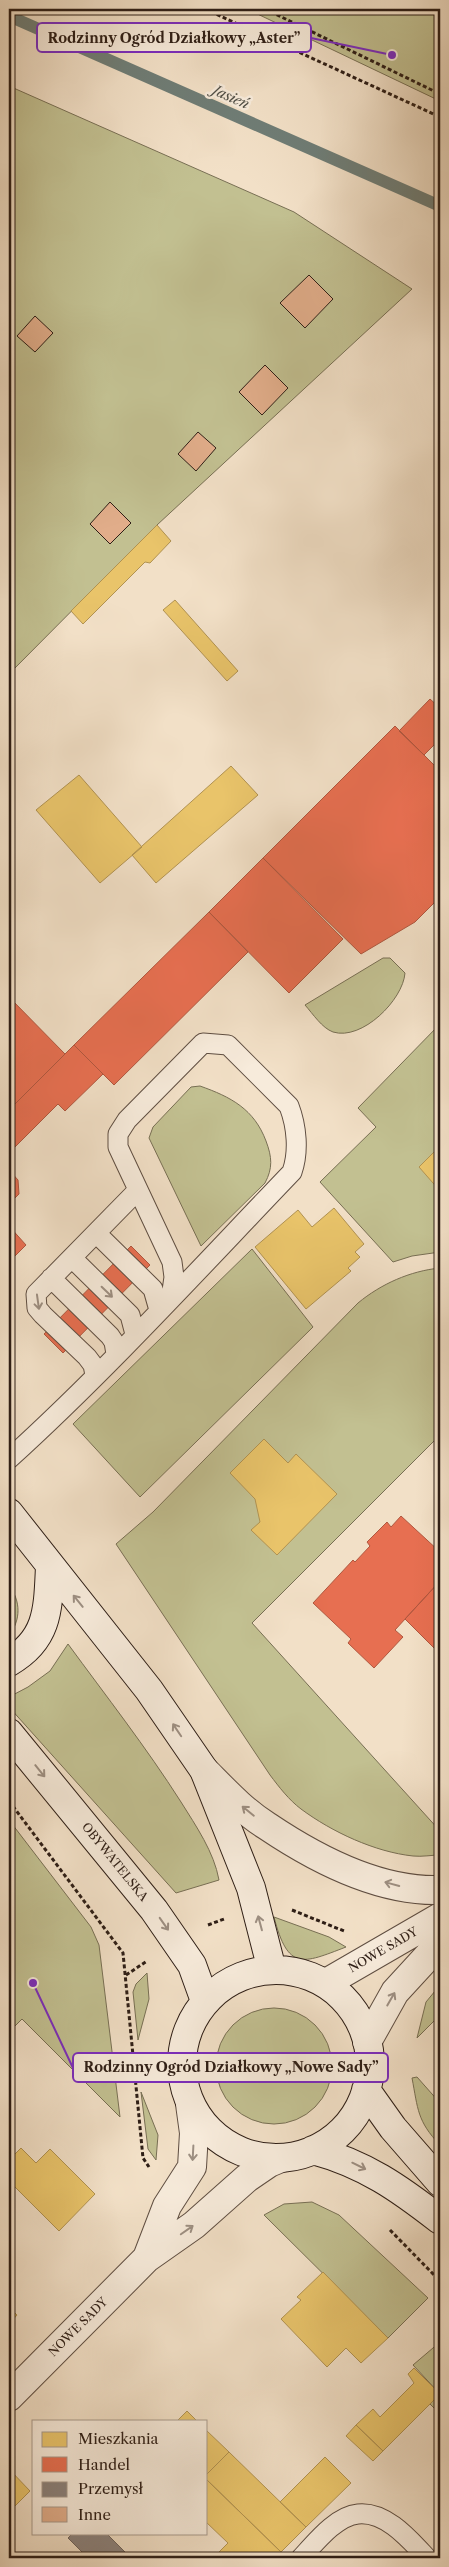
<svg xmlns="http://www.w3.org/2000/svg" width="449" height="2567" font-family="'Libre Caslon Text',serif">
<rect width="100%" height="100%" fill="#f2e0c7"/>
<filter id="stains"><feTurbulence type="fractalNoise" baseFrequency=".004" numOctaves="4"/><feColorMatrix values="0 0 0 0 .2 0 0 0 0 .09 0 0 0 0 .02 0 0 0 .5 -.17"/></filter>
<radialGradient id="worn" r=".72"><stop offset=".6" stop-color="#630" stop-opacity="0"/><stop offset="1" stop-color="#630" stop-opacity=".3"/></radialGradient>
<path fill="#c2c091" stroke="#786f54" d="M247 9H440V101Z
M9 86 294 212 412 289 157 525 9 674Z
M383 958H390L405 973C403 1000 362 1041 333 1032 322 1028 313 1014 305 1005Z
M440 1024V1252L412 1256 393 1262 320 1182 376 1127 358 1108Z
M200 1086C231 1097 254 1109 266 1141 272 1157 273 1168 265 1183L201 1246 149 1138 153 1127 191 1087Z
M252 1249 313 1327 140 1497 73 1424Z
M440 1268V1435L252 1623 440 1831V1855C432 1855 422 1857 413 1856 375 1852 332 1832 301 1809 289 1800 279 1787 270 1775L116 1544 153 1512 358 1303C381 1284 410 1271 440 1268Z
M9 1585C21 1602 21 1619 9 1636Z
M68 1644C106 1696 146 1747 181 1802 196 1826 214 1852 219 1880L176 1893 9 1707V1697L28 1687 50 1671Z
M9 1820 91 1927 99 1945 120 2117 22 2019 9 2032Z
M274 1917 329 1937 346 1947C302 1964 288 1971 274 1917Z
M147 1973 149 1999 138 2040 133 1992 136 1984Z
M440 1985V2015L417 2038 426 2002Z
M216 2066a58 58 0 1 1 116 0a58 58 0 1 1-116 0Z
M417 2077 440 2103V2145C417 2121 418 2109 412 2078Z
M141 2092 158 2135 156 2160 148 2149Z
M312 2202 339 2215 428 2298 388 2338 264 2215 284 2204Z
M440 2342V2414L430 2404 440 2394 413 2365Z"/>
<path fill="#e9c46a" stroke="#b19251" d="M157 525 171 541 150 563 145 562 83 624 71 611Z
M175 600 238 671 227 681 163 610Z
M231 766 258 795 156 883 132 855Z
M79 775 142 847 100 883 36 810Z
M440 1146V1191L419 1167Z
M334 1208 364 1244 355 1252 360 1257 348 1268 351 1271 306 1309 255 1247 298 1210 312 1227Z
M264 1439 288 1463 296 1454 337 1494 277 1555 251 1530 260 1522 255 1499 230 1473Z
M21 2148 36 2163 50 2149 95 2194 59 2231 9 2181V2160Z
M323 2272 388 2338 361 2363 346 2348 327 2367 281 2319 301 2300 297 2297Z
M9 2307 17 2315 9 2324Z
M414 2368 440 2394 383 2451 356 2425 373 2409 380 2417 414 2383 408 2374Z
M187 2411 197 2421H177Z
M356 2425 383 2451 373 2461 346 2436Z
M206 2430 229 2452 206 2475Z
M229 2452 306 2527 281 2552 206 2479V2475Z
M325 2457 351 2483 306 2527 280 2502Z
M9 2469 30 2491 9 2512Z
M206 2479 281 2552 275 2558H213L228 2543 206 2522Z"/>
<path fill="#e76f51" stroke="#b0573f" d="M430 699 440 708V739L424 755 399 731Z
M395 726 440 771V897L415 922 361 954 263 858Z
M263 858 343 939 289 993 209 912Z
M209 912 248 952 114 1085 74 1045Z
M9 997 65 1054 9 1110Z
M74 1045 103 1074 65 1111 58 1104 9 1153V1110Z
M9 1170 18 1180 19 1194 9 1204Z
M9 1226 26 1245 15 1256 9 1249Z
M131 1246 150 1265 63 1353 44 1334Z
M401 1516 440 1552V1581L395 1630 403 1637 374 1668 348 1643 351 1639 313 1603 353 1560 355 1562 370 1546 367 1542 387 1522 391 1527Z
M440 1581V1654L405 1619Z"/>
<path fill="#8a817c" stroke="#6e635d" d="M73 2533H106L131 2558H88L68 2538Z"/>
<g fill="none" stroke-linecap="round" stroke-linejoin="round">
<path stroke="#6f7d76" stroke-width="12" d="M9 16 440 206"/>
</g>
<path fill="#e1ad8a" stroke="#2e1e16" d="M309 275 333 299 305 328 280 303Z
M35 316 53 333 35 352 17 336Z
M265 365 288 388 262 415 239 392Z
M198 432 216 448 196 471 178 454Z
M110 502 131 523 110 544 90 524Z"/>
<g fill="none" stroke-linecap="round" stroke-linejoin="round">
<g stroke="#5f4e42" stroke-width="21">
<path id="service" d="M96 1233 153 1289 159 1310
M72 1258 130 1315 135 1334
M51 1278 110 1336 114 1342 116 1354
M95 1375 93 1365 87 1357 43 1315 37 1308 36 1294 138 1190
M9 1459C107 1370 200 1268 292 1172 299 1152 297 1127 289 1106L228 1045 203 1043 127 1120 118 1134V1147L172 1262 174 1277 171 1298
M301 2558C315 2543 336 2516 358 2514 386 2511 410 2540 427 2558"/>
</g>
<g stroke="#5f4e42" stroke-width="30">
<path id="minor" d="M204 1770C224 1790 243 1811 267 1826 316 1859 380 1892 440 1890
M326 1983 440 1917
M367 2042 395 1992 440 1943
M147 2258 167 2206 192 2167 194 2133 190 2104
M9 2397 147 2258 194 2225 247 2178 269 2163 281 2158"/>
</g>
<g stroke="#2e1e16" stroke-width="30">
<path id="secondary" d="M9 1513 149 1690 204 1770 251 1888 272 1970
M9 1662C49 1639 48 1608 50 1566
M9 1733 154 1910 192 1965 205 2001
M182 2064a94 94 0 1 1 188 0a94 94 0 1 1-188 0Z
M366 2090 393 2128 440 2182
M313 2150C365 2164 399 2188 440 2220"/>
</g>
<path stroke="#2e1e16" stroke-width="3" stroke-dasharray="4 2.5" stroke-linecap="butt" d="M205 9 440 117
M265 9 440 94
M9 1801 123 1953 143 2158 149 2167
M292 1910 344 1931
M208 1925 224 1919
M126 1975 147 1961
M390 2230 440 2281"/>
<use href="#service" stroke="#f7ebdb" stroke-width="19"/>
<use href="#minor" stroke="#f7ebdb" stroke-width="28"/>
<use href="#secondary" stroke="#f7ebdb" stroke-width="28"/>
</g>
<defs><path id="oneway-shaft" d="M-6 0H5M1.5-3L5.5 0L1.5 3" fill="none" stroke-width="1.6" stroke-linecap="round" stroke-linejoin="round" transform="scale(1.25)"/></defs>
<g stroke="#9d8f82">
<use href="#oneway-shaft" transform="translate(107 1292) rotate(44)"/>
<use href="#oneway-shaft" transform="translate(38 1302) rotate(82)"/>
<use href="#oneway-shaft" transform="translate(78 1601) rotate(-129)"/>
<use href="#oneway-shaft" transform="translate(177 1730) rotate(-124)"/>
<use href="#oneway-shaft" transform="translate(40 1771) rotate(51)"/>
<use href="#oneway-shaft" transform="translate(248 1811) rotate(-141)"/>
<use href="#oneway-shaft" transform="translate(392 1884) rotate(-165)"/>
<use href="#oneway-shaft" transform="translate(260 1923) rotate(-105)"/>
<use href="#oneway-shaft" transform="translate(164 1924) rotate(55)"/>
<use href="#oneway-shaft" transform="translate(391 1999) rotate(-60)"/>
<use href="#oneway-shaft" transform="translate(193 2153) rotate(93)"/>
<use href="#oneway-shaft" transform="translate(359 2166) rotate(26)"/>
<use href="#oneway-shaft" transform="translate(187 2230) rotate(-35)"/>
</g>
<g text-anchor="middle" stroke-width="5" stroke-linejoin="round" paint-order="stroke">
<g font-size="12" fill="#2e1e16" stroke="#f7ebdb">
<text transform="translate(115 1862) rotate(51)" y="4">OBYWATELSKA</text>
<text transform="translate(383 1950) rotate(-30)" y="4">NOWE SADY</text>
<text transform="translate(78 2327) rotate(-45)" y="4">NOWE SADY</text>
</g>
<g font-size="14" font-style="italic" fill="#4f4e46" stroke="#f7ebdb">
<text transform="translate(231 97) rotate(24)" y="5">Jasień</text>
</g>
</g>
<path fill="none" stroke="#7b2cbf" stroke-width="2" d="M392 55L311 38M33 1983L73 2068"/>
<g fill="#7b2cbf" stroke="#f7ebdb" stroke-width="2">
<circle cx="392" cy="55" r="5"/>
<circle cx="33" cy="1983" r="5"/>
</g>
<g fill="#f7ebdb" stroke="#7b2cbf" stroke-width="2">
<rect x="37" y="23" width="274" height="29" rx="5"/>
<rect x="73" y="2053" width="315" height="29" rx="5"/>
</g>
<g font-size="14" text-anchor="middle" font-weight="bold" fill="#2e1e16">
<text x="174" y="43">Rodzinny Ogród Działkowy „Aster”</text>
<text x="231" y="2072">Rodzinny Ogród Działkowy „Nowe Sady”</text>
</g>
<rect width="449" height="2567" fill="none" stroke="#f2e0c7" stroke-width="30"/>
<rect x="10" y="10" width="429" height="2547" fill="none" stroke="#2e1e16" stroke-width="2.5"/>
<rect x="15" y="15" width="419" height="2537" fill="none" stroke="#2e1e16"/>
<rect x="32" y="2420" width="175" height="115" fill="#f7ebdb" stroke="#a7998c"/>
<rect x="42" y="2432" width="25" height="15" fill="#e9c46a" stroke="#a7998c"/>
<text x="78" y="2444" font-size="15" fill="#2e1e16">Mieszkania</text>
<rect x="42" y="2457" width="25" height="15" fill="#e76f51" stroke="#a7998c"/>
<text x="78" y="2470" font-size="15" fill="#2e1e16">Handel</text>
<rect x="42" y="2482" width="25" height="15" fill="#8a817c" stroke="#a7998c"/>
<text x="78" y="2494" font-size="15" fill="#2e1e16">Przemysł</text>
<rect x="42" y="2507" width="25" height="15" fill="#e1ad8a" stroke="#a7998c"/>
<text x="78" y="2520" font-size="15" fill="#2e1e16">Inne</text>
<rect width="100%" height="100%" filter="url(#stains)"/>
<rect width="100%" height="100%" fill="url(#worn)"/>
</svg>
